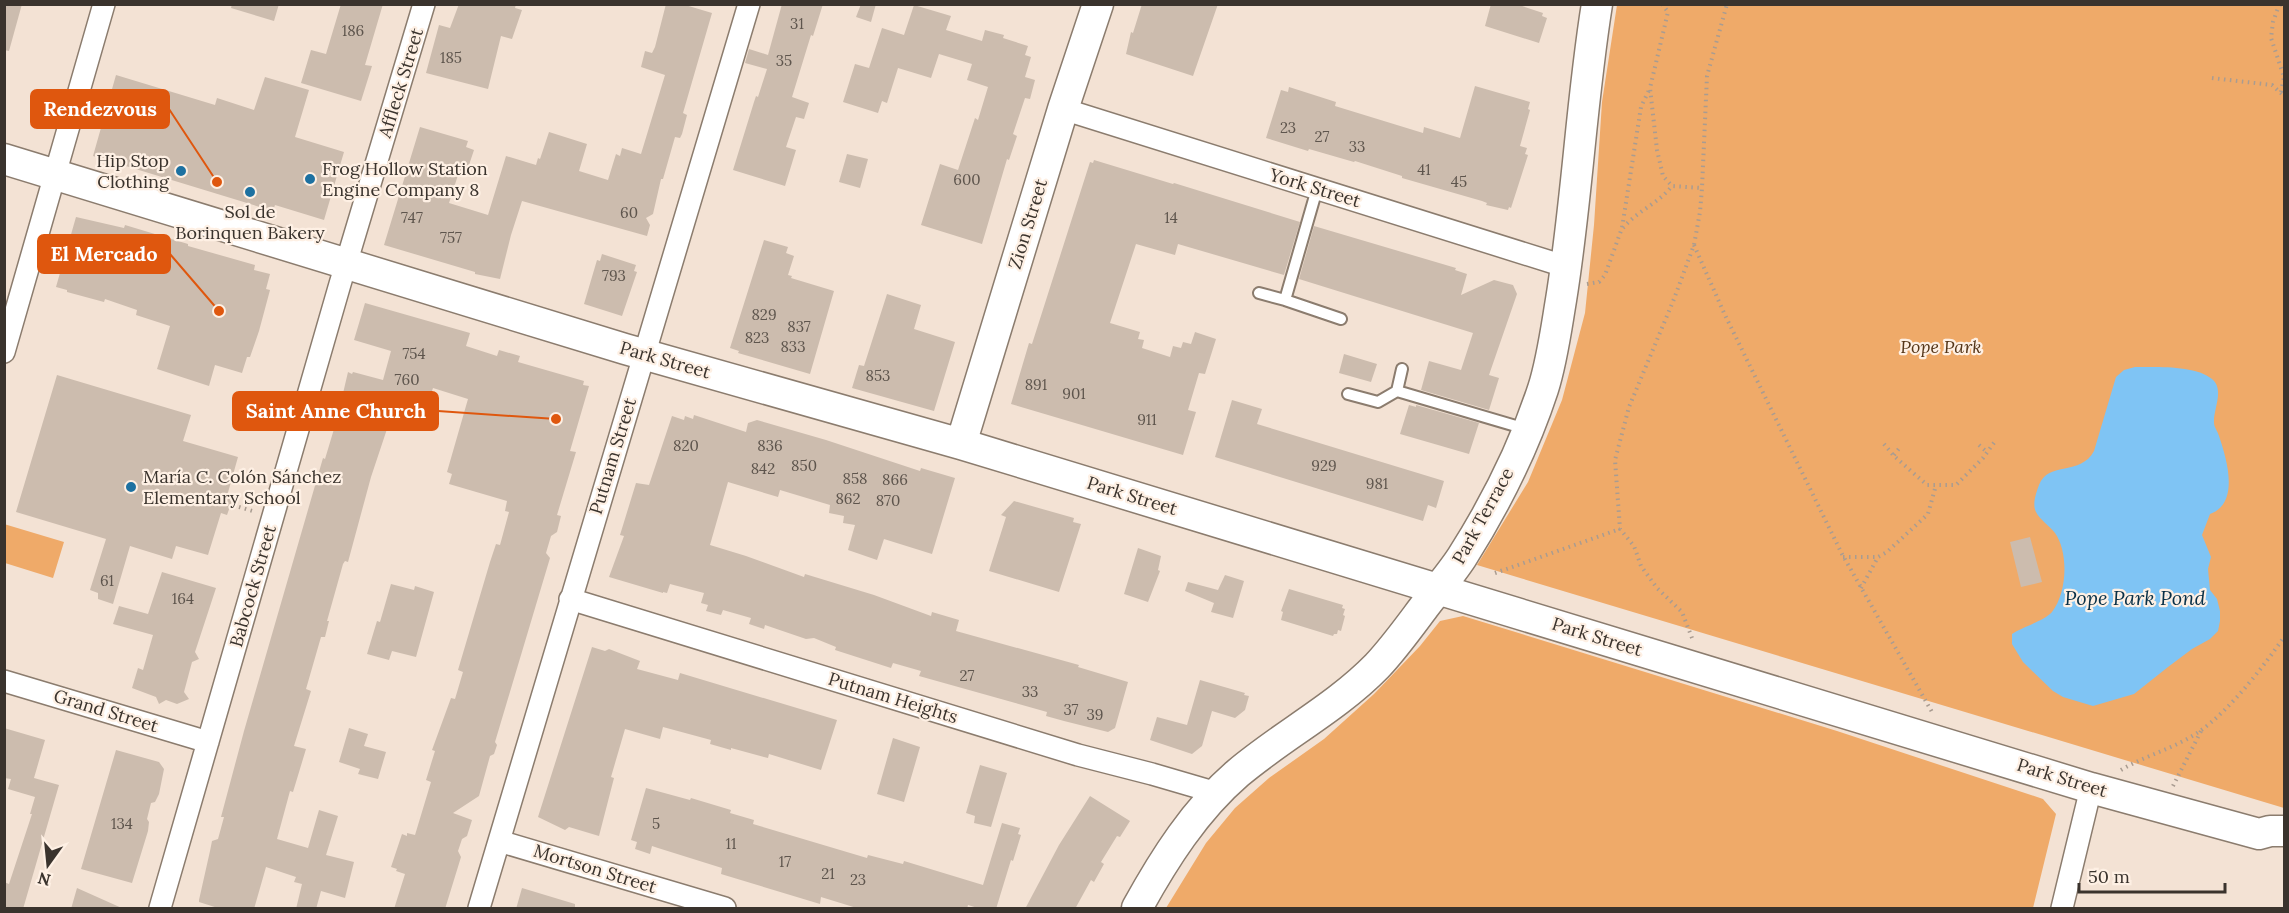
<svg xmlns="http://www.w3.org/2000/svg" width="2289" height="913" font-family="Lora,serif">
<rect width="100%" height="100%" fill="#f3e2d4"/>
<path fill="#efaa69" d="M1617 5H2284V808L1477 565 1528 482 1562 400 1585 313 1594 225 1602 102Z
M4 524 64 542 53 578 5 563Z
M1463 616 1837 731 2043 799 2056 814 2033 908H1166L1206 843 1235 808 1269 778 1324 739 1374 694 1420 646 1440 621Z"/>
<path fill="#7fc4f4" d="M2135 367C2155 367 2196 365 2212 379 2225 390 2213 409 2214 423 2214 427 2218 432 2219 436 2227 460 2240 503 2210 514L2202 535 2211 557 2208 569 2210 590 2217 599 2220 611V621L2218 631 2210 639 2192 649 2168 667 2134 694 2093 706 2063 697 2053 691 2023 662 2012 644V634C2022 627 2044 621 2052 612 2067 593 2069 553 2055 533 2050 526 2040 520 2036 512 2032 505 2036 493 2039 485 2048 461 2081 476 2094 451L2116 377 2124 370Z"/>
<path fill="#ccbcae" d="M4 4H22L9 51 4 50Z
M232 4H279L274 21 231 8Z
M341 4H383L365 65 372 66 361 101 301 83 311 50 326 54Z
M459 4H516L515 8 522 10 512 39 501 36 488 89 426 73 439 25 450 28Z
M666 4H682L712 13 683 113 687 115 682 134 680 138 675 137 663 179H661L653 214 646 218 650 225 647 236 522 201 511 235 500 279 475 274V272L384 245 420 127 468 141 466 147 474 150 466 174 459 172 449 203 488 215 506 156 536 165 538 158 540 159 549 132 587 144 579 171 608 180 616 154 620 156 622 148 641 154 665 75 641 67 645 51 652 53 655 47Z
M782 4H823L813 36 811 35 792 97 809 103 804 119 796 117 786 147 796 150 785 186 733 170 754 102 756 96 758 97 767 69 745 63 749 49 768 55Z
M861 4H876L871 22 856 17Z
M1142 4H1218L1193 76 1126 54 1131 32 1133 33Z
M1491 4H1516L1543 13 1542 16 1547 18 1539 43 1485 26Z
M914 5 951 16 946 30 982 41 985 30 1004 35 1003 38 1028 46 1025 55 1031 57 1025 77 1035 80 1030 99 1025 98 1013 134 1017 136 1009 160 1007 159 982 244 921 225 940 164 958 170 975 118 978 120 988 87 967 80 972 64 939 54 931 78 898 68 887 103 882 101 878 113 843 102 855 64 869 68 882 28 904 35Z
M116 75 215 105 217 98 254 110 265 77 309 90 295 137 344 152 324 220 275 205 273 211 93 156Z
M1475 86 1530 102 1528 109 1530 110 1520 146 1527 148 1525 154 1528 155 1511 208 1509 207 1508 210 1486 205 1487 203 1482 201 1402 178V176L1355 161 1354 162 1309 149 1308 151 1266 138 1281 90 1288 92 1289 87 1336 102 1335 106 1423 133 1424 127 1460 138Z
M847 154 868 159 860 188 839 182Z
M1094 160 1173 184 1174 183 1300 222 1284 275 1178 244 1175 255 1136 244 1110 323 1140 332 1138 339 1144 340 1142 348 1170 357 1173 346 1181 348 1183 342 1191 344 1195 332 1216 339 1205 374 1199 373 1188 410 1196 412 1183 455 1011 404 1029 343 1032 344 1090 162 1093 163Z
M76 217 124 228 125 225 188 244V246L255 265 254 270 270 274 266 289 270 290 259 331 250 357H247L242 373 215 365 209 386 157 369 170 326 136 315 137 310 105 299 104 302 67 292V290L56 287Z
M1314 226 1456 268 1455 270 1467 274 1461 295 1494 280 1513 285 1517 294 1489 375 1499 378 1489 410 1421 390 1429 361 1461 370 1473 333 1299 279Z
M764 240 788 247 786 253 794 256 788 275 792 276 791 278 834 291 810 374 738 353 739 351 730 348Z
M602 254 636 265 634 271 637 272 622 316 584 304 597 260 600 261Z
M887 294 921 305 914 329 955 342 934 411 852 388 859 365 864 366Z
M365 303 470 333 466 346 497 356 499 350 520 356 518 362 584 381 583 385 589 386 570 451 576 452 557 515 561 516 557 532 551 536 546 553 550 558 495 742 497 745 494 754 490 756 479 796 453 813 472 820 467 836 462 839 458 851 461 857 445 909H394L405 874 396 871 397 869 391 867 402 834 407 836V833L415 835 431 782 426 780 435 751 432 750 451 698 455 699 463 672 458 670 490 562 496 544 500 545 509 512 505 511 507 501 449 484 452 474 447 472 468 399 433 388 431 394 423 391 414 427 390 420 371 477 348 562 345 561 343 564 327 621H329L325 637H321L306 689 311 691 294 746 306 749 293 792 290 791 277 839 308 848 319 810 338 816 326 855 354 862 345 898 321 891 316 909H296L302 884 294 882 296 877 266 867 254 909H221L199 902V900L210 851 212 841 218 839 224 817H221L244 731 323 458 325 459 337 419 348 372 352 374 353 372 383 380 391 351 354 340Z
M1344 354 1377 364 1371 382 1339 373Z
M57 375 191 415 183 441 238 457 227 496 233 498 227 515 221 513 208 555 176 546 172 559 130 546 113 604 98 599V593L90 590 106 539 16 512Z
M1232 400 1262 409 1257 424 1444 481 1436 508 1428 505 1423 521 1215 457Z
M1409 405 1416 407V405L1479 423 1469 454 1400 434Z
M694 415 746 432 748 423 757 420 826 440 920 471 921 468 955 478 932 554 884 539 877 560 848 550 855 525 843 523 844 516 829 513 830 505 780 490 778 497 728 482 710 545 746 556 804 577 805 574 874 595 931 616 932 612 959 620 956 631 1079 665 1078 667 1128 682 1115 728 1108 732 1064 721 1046 716 1047 712 919 676 921 671 893 663 891 668 835 650 836 647 814 638 806 639 765 625 764 629 749 624 751 618 723 610 721 615 706 611 708 605 701 603 704 593 670 584 667 593 663 592V593L609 577 624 536 620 535 636 483 649 485 672 416 684 420 685 416 693 419Z
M1014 501 1074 518 1073 522 1081 524 1059 592 989 571 1006 517 1001 515Z
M2030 537 2042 582 2021 587 2010 542Z
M1138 548 1161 556 1158 570 1160 571 1148 602 1124 594Z
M162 572 216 588 195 652 199 659 192 662 184 692 189 699 177 704 166 700 159 704 156 697 132 688 138 668 143 670 153 635 113 624 119 606 148 614Z
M1225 575 1244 581 1233 618 1211 612 1214 603 1185 591 1188 582 1218 590Z
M391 584 414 590 415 586 434 592 416 657 392 651 389 660 367 654 377 621 380 622Z
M1289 589 1343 605 1342 608 1345 609 1343 615 1345 616 1341 631 1338 630 1337 634H1334L1333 636 1281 620 1283 612 1281 611Z
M592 647 605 651 609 649 640 661 637 669 678 680 680 673 837 720 821 770 769 754 768 758 731 748V750L710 744 711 740 663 727 660 739 625 729 611 777 614 778 599 836 569 827 565 830 538 817Z
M1200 680 1245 693 1244 695 1249 696 1245 710 1235 718 1212 711 1202 746 1192 754 1150 740 1157 717 1187 725Z
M4 728 45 740 34 778 59 785 23 909H4V882L9 884 32 814H30L35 797 8 789 11 779 4 778Z
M349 728 368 734 364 746 386 752 378 779 358 774 360 769 339 762Z
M893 738 920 747 904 802 877 794Z
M116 750 159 762 164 769 159 794 155 802 151 803 147 819 149 822 148 831 132 883 81 869Z
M980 765 1007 773 991 827 974 823 975 816 966 813Z
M646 788 690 800 691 798 731 810 730 813 754 820 753 824 867 858 868 855 903 864 904 861 983 885 1002 823 1020 828 1018 834 1021 835 1013 861 1011 860 996 909H981L968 905 967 909H860L821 897 820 904 721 874 722 868 658 848 652 846 650 854 635 849 637 842 631 840Z
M1090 796 1130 821 1120 837 1117 836 1101 862 1104 864 1094 882 1091 880 1075 909H1025L1059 845Z
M77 888 124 909H71Z
M522 888 575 904V909H516Z"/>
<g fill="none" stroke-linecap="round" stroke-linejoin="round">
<g stroke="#8b7c6e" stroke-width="14">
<path id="lane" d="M1317 189 1285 300 1341 319
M1259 293 1285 300
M1397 391 1402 369
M1348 394 1378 402 1397 391 1526 429"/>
</g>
<g stroke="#8b7c6e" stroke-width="24">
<path id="street" d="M1063 109 1567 267
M4 352 104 4
M570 599 1078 755 1152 774 1217 793
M4 681 208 742
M499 841 725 908
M160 908 340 284 424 4
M479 908 749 4
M2062 908 2091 788"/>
</g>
<g stroke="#8b7c6e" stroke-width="33">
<path id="secondary" d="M4 159 625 349 961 444 2091 788 2259 834 2270 831H2284
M961 444 1063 109 1098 4
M1137 908C1164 859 1195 810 1238 773 1283 735 1336 708 1377 666 1394 648 1409 627 1424 607 1436 591 1451 574 1462 557 1495 505 1524 447 1543 389 1552 361 1556 330 1561 300 1577 202 1581 103 1597 4"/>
</g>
<path stroke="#a99c91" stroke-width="4" stroke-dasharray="1.5 4.5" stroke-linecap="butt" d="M1662 4 1668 12 1650 88 1657 150 1663 176 1672 186 1702 188
M2212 78 2272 85 2284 96
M2281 92 2284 77 2271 38 2273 22 2278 8 2281 4
M1623 228C1637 211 1659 203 1672 186
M1694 245 1724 313 1842 554 1932 712
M1587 284 1599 282 1605 275 1622 228 1641 107 1650 88
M1884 444 1894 456 1927 485H1956L1983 458 1996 440
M1979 445 1987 452
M1894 455 1901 446
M239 507 256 512
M1843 557H1878
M1495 573 1620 529
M1861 588 1878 557 1887 552 1928 514 1936 485
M1692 638 1682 612 1657 588 1641 566 1634 546 1620 529 1615 460 1629 407 1674 299 1694 245 1700 212 1702 188 1707 76 1727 4
M2121 770C2146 755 2176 748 2200 731 2230 710 2264 666 2284 637
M2173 786 2201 731"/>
<use href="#lane" stroke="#fff" stroke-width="10"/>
<use href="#street" stroke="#fff" stroke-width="21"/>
<use href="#secondary" stroke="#fff" stroke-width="30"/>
</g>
<g fill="#1d71a1" stroke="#fef0e4" stroke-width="2">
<circle cx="181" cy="171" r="6"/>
<circle cx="310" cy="179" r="6"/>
<circle cx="250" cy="192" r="6"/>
<circle cx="131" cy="487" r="6"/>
</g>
<g text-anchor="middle" stroke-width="4.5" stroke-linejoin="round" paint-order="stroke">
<g font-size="15" fill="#5e554d">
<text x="797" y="29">31</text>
<text x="353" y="36">186</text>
<text x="451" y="63">185</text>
<text x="784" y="66">35</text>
<text x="1288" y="133">23</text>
<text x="1322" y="142">27</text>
<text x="1357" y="152">33</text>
<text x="1424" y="175">41</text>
<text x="967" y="185">600</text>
<text x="1459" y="187">45</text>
<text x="629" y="218">60</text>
<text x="412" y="223">747</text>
<text x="1171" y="223">14</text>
<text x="451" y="243">757</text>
<text x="614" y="281">793</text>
<text x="764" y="320">829</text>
<text x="799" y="332">837</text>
<text x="757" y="343">823</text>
<text x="793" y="352">833</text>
<text x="414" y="359">754</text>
<text x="878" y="381">853</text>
<text x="407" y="385">760</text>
<text x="1036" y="390">891</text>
<text x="1074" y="399">901</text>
<text x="1147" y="425">911</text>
<text x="686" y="451">820</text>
<text x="770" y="451">836</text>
<text x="804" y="471">850</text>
<text x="1324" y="471">929</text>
<text x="763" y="474">842</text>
<text x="855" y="484">858</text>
<text x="895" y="485">866</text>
<text x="1377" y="489">981</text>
<text x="848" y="504">862</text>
<text x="888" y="506">870</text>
<text x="107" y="586">61</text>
<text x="183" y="604">164</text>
<text x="967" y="681">27</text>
<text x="1030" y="697">33</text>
<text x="1071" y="715">37</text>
<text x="1095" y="720">39</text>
<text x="122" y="829">134</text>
<text x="656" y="829">5</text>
<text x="731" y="849">11</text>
<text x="785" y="867">17</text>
<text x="828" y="879">21</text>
<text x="858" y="885">23</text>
</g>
<g font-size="18" fill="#3a332d" stroke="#fef0e4">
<text transform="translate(401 83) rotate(-73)" y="6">Affleck Street</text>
<text transform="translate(1315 188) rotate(17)" y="6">York Street</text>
<text transform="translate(1028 224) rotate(-73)" y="6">Zion Street</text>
<text transform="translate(665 360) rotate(16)" y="6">Park Street</text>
<text transform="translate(613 456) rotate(-73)" y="6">Putnam Street</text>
<text transform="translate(1132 496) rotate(17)" y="6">Park Street</text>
<text transform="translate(1483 516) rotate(-61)" y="6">Park Terrace</text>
<text transform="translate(253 586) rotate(-74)" y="6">Babcock Street</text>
<text transform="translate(1597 637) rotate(17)" y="6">Park Street</text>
<text transform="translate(893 698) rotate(17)" y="6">Putnam Heights</text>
<text transform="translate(106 711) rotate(17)" y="6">Grand Street</text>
<text transform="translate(2062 778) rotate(17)" y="6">Park Street</text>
<text transform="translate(595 869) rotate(17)" y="6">Mortson Street</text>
</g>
<g font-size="18" fill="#3a332d" stroke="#fef0e4" text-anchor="start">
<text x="169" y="167" text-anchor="end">Hip Stop<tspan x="169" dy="21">Clothing</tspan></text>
<text x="322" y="175">Frog Hollow Station<tspan x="322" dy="21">Engine Company 8</tspan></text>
<text x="250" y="218" text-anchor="middle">Sol de<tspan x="250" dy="21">Borinquen Bakery</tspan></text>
<text x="143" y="483">María C. Colón Sánchez<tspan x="143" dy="21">Elementary School</tspan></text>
</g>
<g font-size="18" font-style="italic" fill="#553619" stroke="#fef0e4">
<text x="1941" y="353">Pope Park</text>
</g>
<g font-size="20" font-style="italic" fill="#072f47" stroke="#fef0e4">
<text x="2135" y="605">Pope Park Pond</text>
</g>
</g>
<path fill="none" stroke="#df570e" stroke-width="2" d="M217 182L169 109M219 311L170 254M556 419L438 411"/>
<g fill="#df570e" stroke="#fef0e4" stroke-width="2">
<circle cx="217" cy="182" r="6"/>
<circle cx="219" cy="311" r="6"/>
<circle cx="556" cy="419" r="6"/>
</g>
<g fill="#df570e" stroke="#df570e" stroke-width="2">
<rect x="31" y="90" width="138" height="38" rx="6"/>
<rect x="38" y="235" width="132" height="38" rx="6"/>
<rect x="233" y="392" width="205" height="38" rx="6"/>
</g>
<g font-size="20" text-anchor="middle" font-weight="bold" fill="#fff">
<text x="100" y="116">Rendezvous</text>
<text x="104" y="261">El Mercado</text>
<text x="336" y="418">Saint Anne Church</text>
</g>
<rect width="2289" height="913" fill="none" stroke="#3a332d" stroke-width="12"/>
<g transform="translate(48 865) rotate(195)" stroke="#fef0e4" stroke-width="4.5" paint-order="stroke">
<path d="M0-4.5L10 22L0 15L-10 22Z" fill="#3a332d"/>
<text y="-9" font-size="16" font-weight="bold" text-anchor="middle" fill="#3a332d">N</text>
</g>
<path d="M2079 883v9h146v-9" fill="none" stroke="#3a332d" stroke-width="3"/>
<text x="2088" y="883" font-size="18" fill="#3a332d" stroke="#fef0e4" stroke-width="4.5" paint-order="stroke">50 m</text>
</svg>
